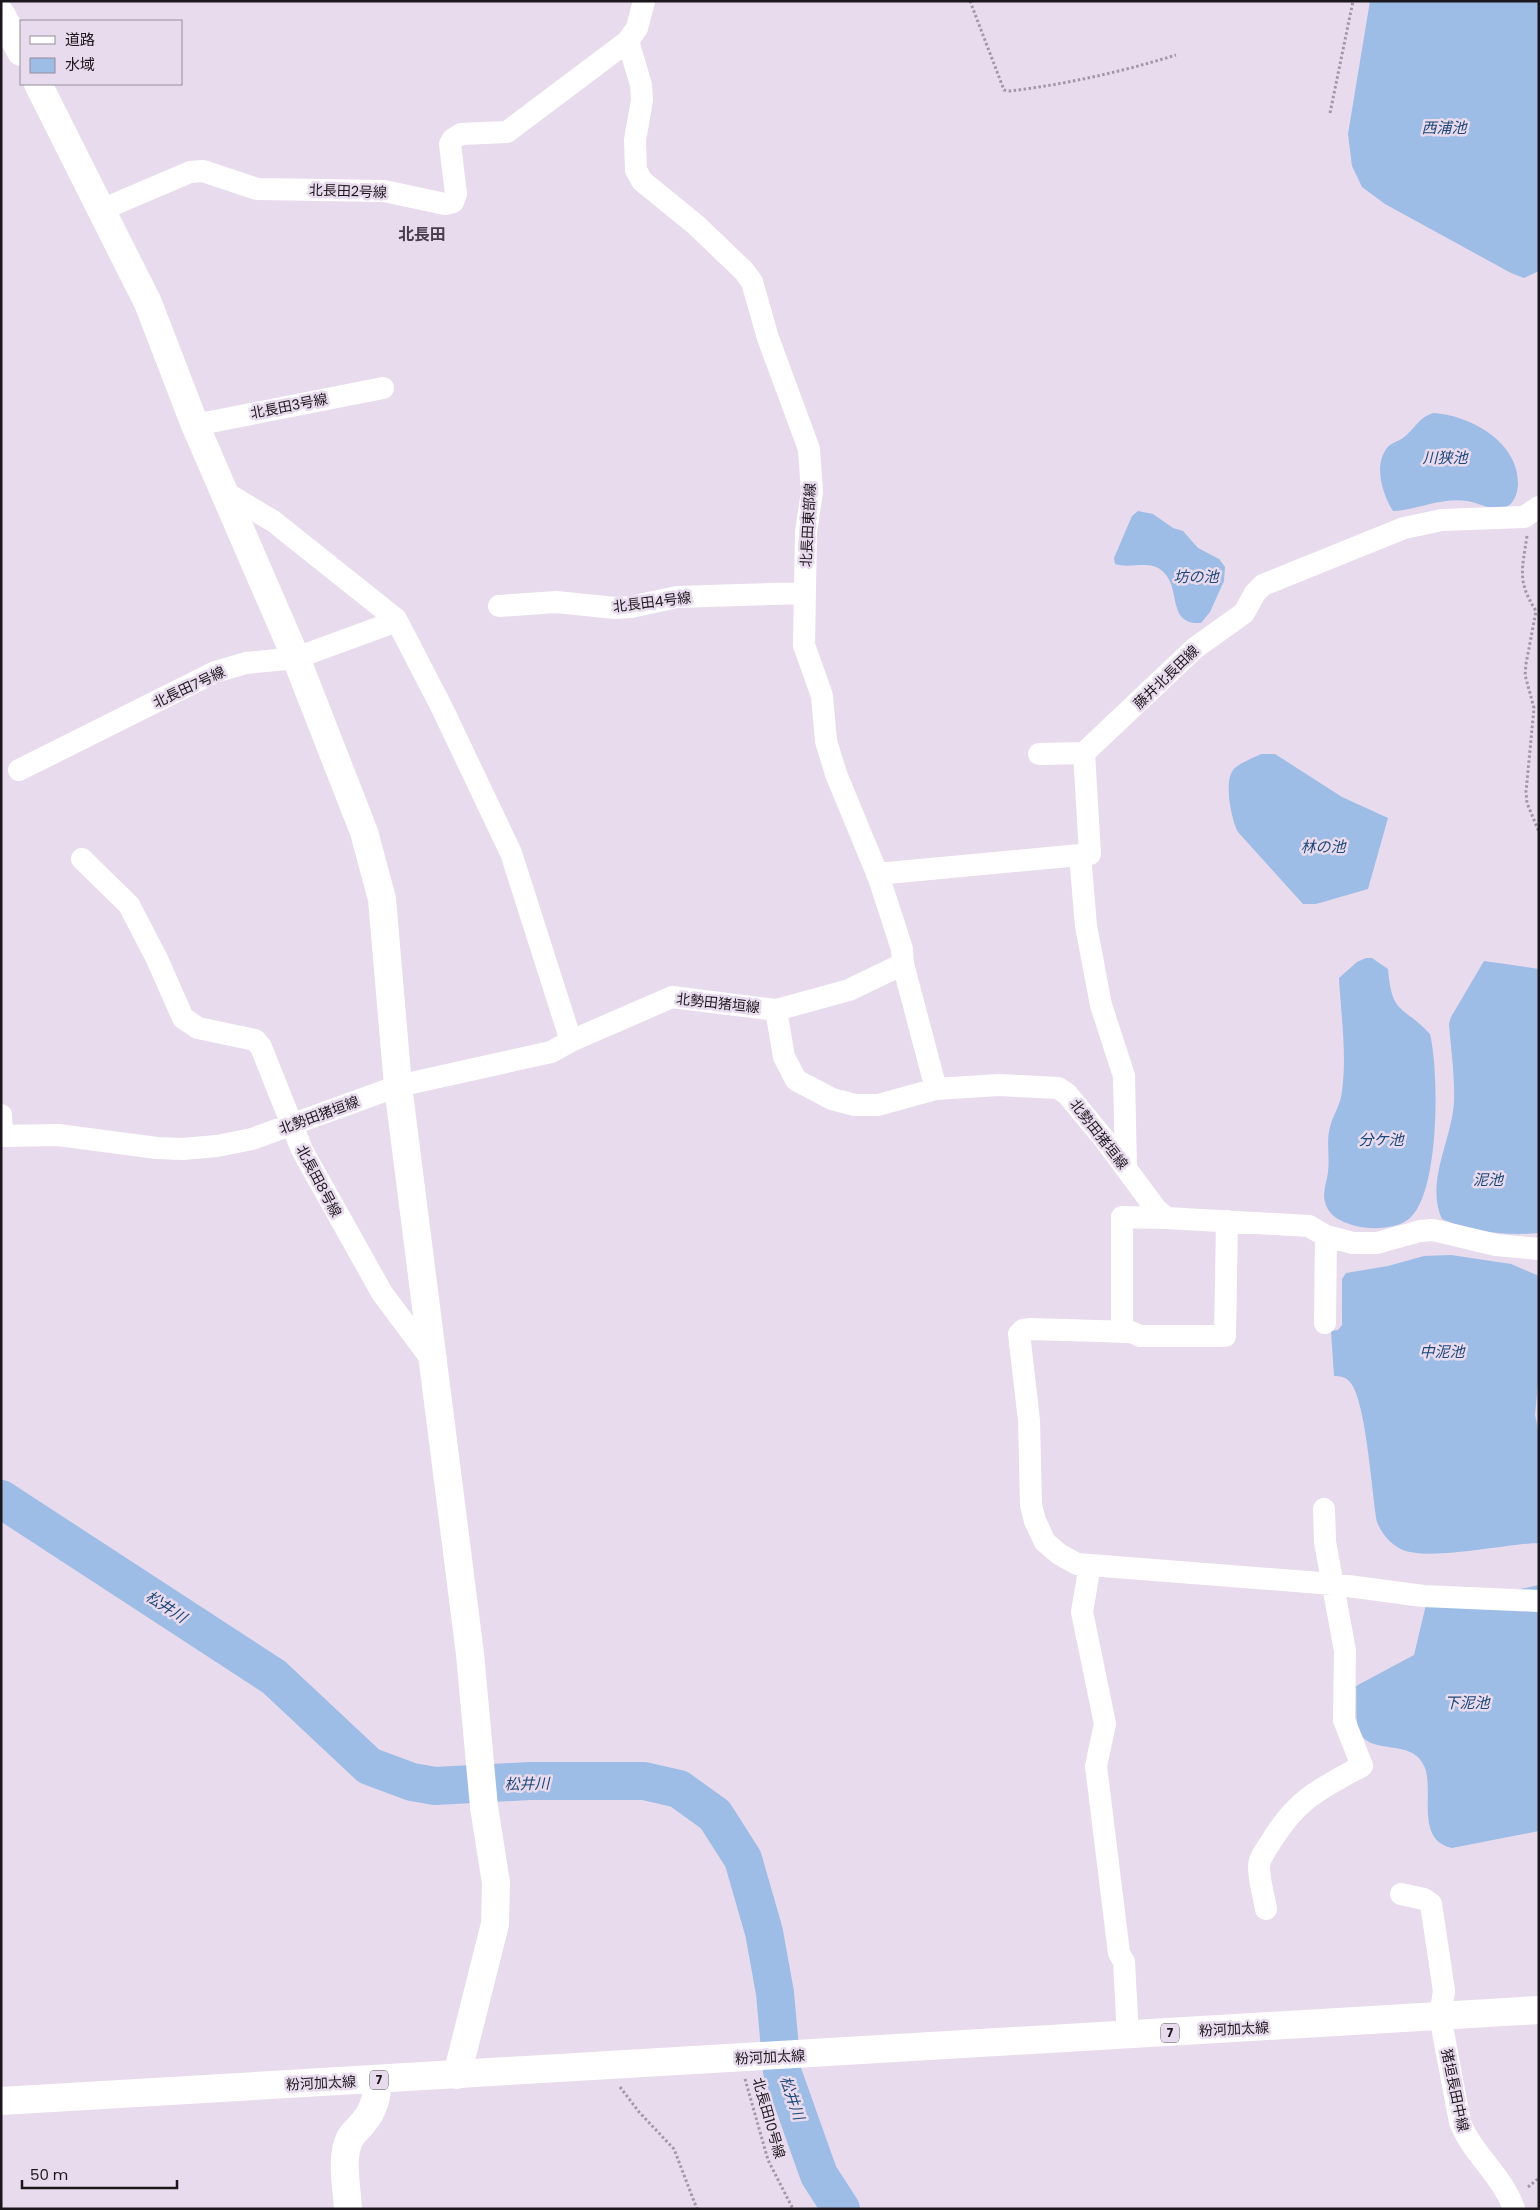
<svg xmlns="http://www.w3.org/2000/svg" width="1540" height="2210" font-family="Poppins,'Noto Sans JP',sans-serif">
<rect width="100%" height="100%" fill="#e8dbed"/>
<path fill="#9dbce6" d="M1370 1H1539V271L1524 278 1511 273 1385 204 1362 187 1352 166 1348 134Z
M1433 413C1469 415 1518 441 1518 483 1518 491 1515 502 1508 506 1495 513 1480 503 1467 501 1441 497 1418 510 1393 511 1383 495 1373 466 1387 448 1390 443 1398 442 1403 438 1414 430 1419 417 1433 413Z
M1138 511 1153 514 1173 528 1183 531 1198 548 1219 559 1225 567 1224 581 1210 612 1201 623C1165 625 1183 586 1161 570 1149 560 1129 569 1115 564L1114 558 1132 516Z
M1261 754H1275L1342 797 1388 818 1368 889 1316 904H1303L1238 832C1231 819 1224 782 1233 770 1239 763 1253 758 1261 754Z
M1366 958H1372L1388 969C1392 1016 1402 1004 1430 1034 1439 1071 1440 1191 1410 1218 1398 1229 1371 1230 1356 1226 1342 1222 1329 1217 1325 1202 1322 1192 1327 1182 1328 1172 1330 1157 1326 1142 1330 1127 1333 1115 1341 1104 1342 1091 1347 1055 1341 1015 1339 978L1357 962Z
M1484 961 1539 969V1233C1507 1236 1471 1232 1442 1219 1425 1182 1452 1140 1454 1102 1455 1076 1451 1049 1449 1024L1451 1017Z
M1451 1255 1511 1264 1539 1276V1373L1535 1415 1539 1434V1543C1504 1544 1431 1561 1403 1550 1391 1545 1382 1534 1377 1522 1372 1496 1366 1396 1349 1381 1345 1377 1340 1376 1334 1376L1331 1331 1338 1330 1342 1325V1279L1346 1273 1388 1266 1424 1256Z
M1539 1585V1831L1452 1848C1415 1840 1434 1793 1425 1768 1413 1735 1367 1759 1358 1728 1355 1715 1357 1698 1356 1686L1414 1655 1429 1592 1520 1589Z"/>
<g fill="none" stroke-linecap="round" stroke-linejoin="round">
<path stroke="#9dbce6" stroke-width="38" d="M1 1499 274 1677 369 1766 412 1782 435 1786 530 1781H644L679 1789 715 1815 743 1859 764 1932 775 1993 782 2071 819 2175 841 2209"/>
<path stroke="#a298a5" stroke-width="3" stroke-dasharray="2.5 2.5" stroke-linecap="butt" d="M970 1 1004 90 1010 91C1067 84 1121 72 1176 55
M1330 113 1353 1
M1527 536C1522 570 1517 581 1536 611L1526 664 1525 675 1534 708 1526 792 1527 803 1539 832
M745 2079 768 2160 793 2209
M620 2087 639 2112 674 2149 697 2209
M1528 2187 1539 2178"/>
<path stroke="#fff" stroke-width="22" d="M644 1 637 28 628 41 641 85 642 100 635 140 636 170 642 181 696 225 744 271 752 282 768 338 809 449 812 492 806 532 804 645 822 696 826 741 836 774 879 878 902 949 903 964 849 990 776 1010
M101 210 190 172 203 171 257 189 384 191 445 204 453 202 456 194 450 144 453 139 461 134 507 132 628 41
M195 425 383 388
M226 493 273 521 396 619 442 708 511 853 571 1041
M499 606 556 602 615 608 631 607 677 597 805 593
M1039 754 1084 753
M19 770 215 672 246 663 296 658 397 621
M1080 855 1086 926 1101 1005 1124 1076 1126 1168
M82 859 129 905 157 959 183 1018 198 1028 255 1040 261 1047 302 1150 382 1293 432 1360
M877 874 1090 854 1084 753 1195 648 1244 613 1255 593 1263 585 1404 528 1442 520 1524 517 1539 507
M903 964 936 1089
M1 1115 2 1136
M1 1136 58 1135 157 1148 182 1149 217 1146 252 1139 398 1086 551 1052 571 1041 672 997 776 1010 784 1057 796 1080 832 1099 855 1105H878L936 1089 999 1085 1058 1088 1067 1094 1105 1140 1156 1209 1166 1218 1309 1226 1326 1236 1353 1243H1377L1420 1231 1433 1230 1496 1245 1539 1249
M1227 1221 1225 1336H1140L1131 1332 1031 1329 1023 1330 1019 1334 1029 1420 1031 1505 1035 1521 1045 1542 1059 1554 1077 1564 1333 1584 1423 1596 1539 1601
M1325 1323 1326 1236
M1122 1332V1217L1166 1218
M1090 1565 1082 1612 1105 1724 1096 1766 1119 1953 1124 1962 1128 2035
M1401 1894 1424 1899 1431 1904 1444 1991 1440 2016 1460 2122C1472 2154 1503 2176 1514 2209
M1266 1909C1264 1896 1259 1881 1259 1867 1259 1857 1267 1849 1272 1840 1298 1798 1320 1789 1362 1766L1344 1720 1345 1651 1325 1542 1324 1509"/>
<path stroke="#fff" stroke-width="28" d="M1 14 21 52
M38 84 148 303 195 425 296 658 364 832 382 899 398 1086 470 1654 484 1807 496 1883 495 1924 457 2075
M348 2209C347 2188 340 2158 350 2138 353 2133 359 2128 363 2123 374 2110 377 2097 378 2080"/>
<path stroke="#fff" stroke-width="28" d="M1 2101 1539 2010"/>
</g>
<g text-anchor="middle" stroke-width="5" stroke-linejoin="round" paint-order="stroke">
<g fill="#e8dbed" stroke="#59525b" stroke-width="1">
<rect x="1161" y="2023.5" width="18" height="19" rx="4"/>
<rect x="370" y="2070.5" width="18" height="19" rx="4"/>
</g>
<g font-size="12" font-weight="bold" fill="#1c171d">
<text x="1170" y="2037">7</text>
<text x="379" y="2084">7</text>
</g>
<g font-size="14" fill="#1c171d" stroke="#e8dbed">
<text transform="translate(348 191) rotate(2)" y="5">北長田2号線</text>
<text transform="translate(289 406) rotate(-11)" y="5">北長田3号線</text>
<text transform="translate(808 525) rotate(-87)" y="5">北長田東部線</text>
<text transform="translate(652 602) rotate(-7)" y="5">北長田4号線</text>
<text transform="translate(1166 677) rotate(-44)" y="5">藤井北長田線</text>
<text transform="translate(189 687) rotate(-25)" y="5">北長田7号線</text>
<text transform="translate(718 1003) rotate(6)" y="5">北勢田猪垣線</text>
<text transform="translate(319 1115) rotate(-20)" y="5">北勢田猪垣線</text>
<text transform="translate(1099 1134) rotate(52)" y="5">北勢田猪垣線</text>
<text transform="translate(319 1181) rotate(62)" y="5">北長田8号線</text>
<text transform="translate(1234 2029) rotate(-3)" y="5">粉河加太線</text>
<text transform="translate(770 2057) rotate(-3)" y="5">粉河加太線</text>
<text transform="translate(321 2083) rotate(-3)" y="5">粉河加太線</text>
<text transform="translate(1455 2090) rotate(78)" y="5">猪垣長田中線</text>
<text transform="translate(769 2118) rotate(74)" y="5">北長田10号線</text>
</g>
<g font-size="15" font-style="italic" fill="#1d4679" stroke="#e8dbed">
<text x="1444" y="133">西浦池</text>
<text x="1445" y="463">川狭池</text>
<text x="1196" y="582">坊の池</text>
<text x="1323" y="852">林の池</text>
<text x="1381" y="1145">分ケ池</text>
<text x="1488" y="1185">泥池</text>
<text x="1442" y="1357">中泥池</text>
<text transform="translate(166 1607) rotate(33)" y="5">松井川</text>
<text x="1467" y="1708">下泥池</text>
<text transform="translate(527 1784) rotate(-1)" y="5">松井川</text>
<text transform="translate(792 2098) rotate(71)" y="5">松井川</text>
</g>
<g font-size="16" font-weight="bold" fill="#483d4b" stroke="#e8dbed">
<text x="422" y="240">北長田</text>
</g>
</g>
<rect width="1540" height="2210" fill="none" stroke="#1c171d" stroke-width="5"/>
<rect x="20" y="20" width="162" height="65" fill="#e8dbed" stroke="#968d9a"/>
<rect x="30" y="36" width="25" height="8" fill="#ffffff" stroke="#968d9a"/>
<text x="65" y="45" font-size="15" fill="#1c171d">道路</text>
<rect x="30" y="58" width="25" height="15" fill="#9dbce6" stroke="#968d9a"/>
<text x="65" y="70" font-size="15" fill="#1c171d">水域</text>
<path d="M22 2180v8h155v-8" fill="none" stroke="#1c171d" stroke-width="2.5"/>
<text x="30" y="2180" font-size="15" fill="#1c171d" stroke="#e8dbed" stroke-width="4" paint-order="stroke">50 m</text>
</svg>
